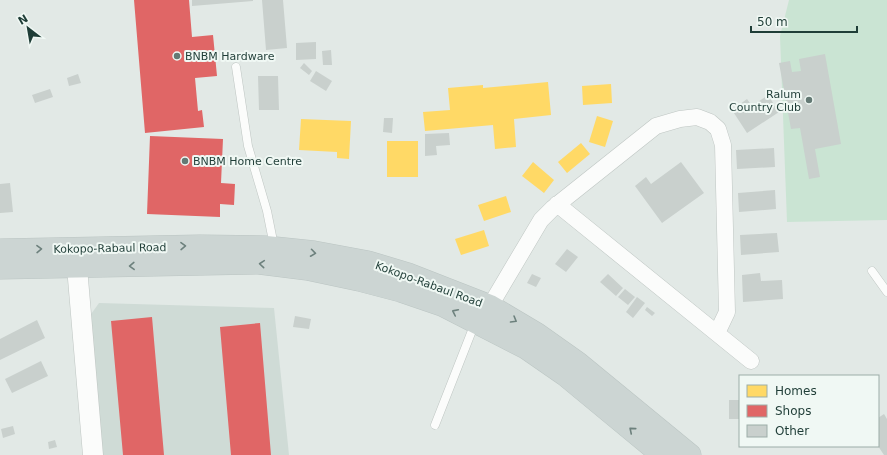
<svg xmlns="http://www.w3.org/2000/svg" width="887" height="455" font-family="'DejaVu Sans',sans-serif">
<rect width="100%" height="100%" fill="#e2e9e6"/>
<path fill="#cfdbd6" d="M99 303 274 308 289 455H97L89 317Z"/>
<path fill="#cae4d3" d="M789 0H887V220L787 222 780 36Z"/>
<path fill="#ffd966" d="M548 82 551 115 514 119 516 147 495 149 493 125 425 131 423 112 450 110 448 88 483 85V88Z
M611 84 612 103 583 105 582 86Z
M597 116 613 121 605 147 589 142Z
M301 119 351 121 349 159 337 158V152L299 150Z
M387 141H418V177H387Z
M581 143 590 154 567 173 558 162Z
M533 162 554 180 544 193 522 176Z
M506 196 511 212 484 221 478 205Z
M484 230 489 246 461 255 455 239Z"/>
<path fill="#e06666" d="M134 0H189L192 37 213 35 217 76 195 78 198 111 202 110 204 127 145 133Z
M150 136 223 139 221 183 235 184 234 205 220 204V217L147 214Z
M152 317 164 455H123L111 321Z
M260 323 271 455H231L220 327Z"/>
<path fill="#c9d0cd" d="M192 0H253V1L192 6Z
M262 0H283L287 48 266 50Z
M316 42V59L296 60V43Z
M331 50 332 65H323L322 51Z
M825 54 841 144 815 149 820 177 809 179 800 128 791 129 779 63 790 61 792 72 801 71 799 59Z
M304 63 312 71 309 75 300 68Z
M316 71 332 81 326 91 310 81Z
M78 74 81 83 69 86 67 78Z
M258 76H278L279 110H259Z
M50 89 53 97 35 103 32 95Z
M768 95 779 112 747 133 732 110 747 99 752 106Z
M384 118H393L392 133 383 132Z
M449 133 450 145 436 146 437 155 425 156V134Z
M774 148 775 167 737 169 736 150Z
M681 162 704 193 662 223 635 186 646 177 651 184Z
M10 183 13 212 0 213V184Z
M775 190 776 209 739 212 738 193Z
M777 233 779 252 741 255 740 235Z
M567 249 578 257 566 272 555 264Z
M760 273 761 281 782 280 783 299 743 302 742 275Z
M532 274 541 278 536 287 527 283Z
M608 274 623 288 616 296 600 282Z
M625 289 635 297 628 305 618 297Z
M637 297 645 303 633 318 626 312Z
M647 307 655 313 652 316 645 310Z
M295 316 311 319 309 329 293 327Z
M37 320 45 338 0 360V339Z
M41 361 48 376 12 393 5 379Z
M729 400H740V419H729Z
M884 414 887 419V455H884L878 446V418Z
M13 426 15 434 3 438 1 429Z
M55 440 57 447 49 449 48 442Z"/>
<g fill="none" stroke-linecap="round" stroke-linejoin="round">
<g stroke="#bfc6c3" stroke-width="9">
<path id="service" d="M236 67 248 146 267 211 274 246
M872 271 887 292
M435 425 475 323"/>
</g>
<g stroke="#bfc6c3" stroke-width="17">
<path id="minor" d="M557 204 751 361
M490 306 541 220 553 208 656 126 680 119 697 117 710 122 718 129 723 145 727 312 717 333"/>
</g>
<g stroke="#bfc6c3" stroke-width="21">
<path id="tertiary" d="M77 267 93 455"/>
</g>
<g stroke="#bbc5c3" stroke-width="23">
<path id="primary" d="M0 250 200 246 266 247 314 252 368 262 408 274 490 306 537 334 578 363 690 455
M0 268 259 263 307 269 359 280 401 291 442 305 526 348 565 375 662 455"/>
</g>
<use href="#service" stroke="#fbfcfb" stroke-width="8"/>
<use href="#minor" stroke="#fbfcfb" stroke-width="16"/>
<use href="#tertiary" stroke="#fbfcfb" stroke-width="20"/>
<use href="#primary" stroke="#ccd5d3" stroke-width="22"/>
</g>
<defs><path id="oneway-chevron" d="M-2-3.5L2.5 0L-2 3.5" fill="none" stroke-width="1.6" stroke-linecap="round" stroke-linejoin="round"/></defs>
<g stroke="#6d817d">
<use href="#oneway-chevron" transform="translate(183 246) rotate(-1)"/>
<use href="#oneway-chevron" transform="translate(39 249) rotate(-1)"/>
<use href="#oneway-chevron" transform="translate(313 253) rotate(8)"/>
<use href="#oneway-chevron" transform="translate(262 264) rotate(-175)"/>
<use href="#oneway-chevron" transform="translate(132 266) rotate(178)"/>
<use href="#oneway-chevron" transform="translate(455 312) rotate(-154)"/>
<use href="#oneway-chevron" transform="translate(514 320) rotate(30)"/>
<use href="#oneway-chevron" transform="translate(632 430) rotate(-140)"/>
</g>
<g fill="#637974" stroke="#f0f8f4" stroke-width="1.5">
<circle cx="177" cy="56" r="4"/>
<circle cx="809" cy="100" r="4"/>
<circle cx="185" cy="161" r="4"/>
</g>
<g text-anchor="middle" stroke-width="4" stroke-linejoin="round" paint-order="stroke">
<g font-size="11" fill="#1f3d37" stroke="#f0f8f4" text-anchor="start">
<text x="185" y="60">BNBM Hardware</text>
<text x="801" y="98" text-anchor="end">Ralum<tspan x="801" dy="13">Country Club</tspan></text>
<text x="193" y="165">BNBM Home Centre</text>
</g>
<g font-size="11" fill="#1f3d37" stroke="#f0f8f4">
<text transform="translate(110 248) rotate(-1)" y="4">Kokopo-Rabaul Road</text>
<text transform="translate(429 284) rotate(20)" y="4">Kokopo-Rabaul Road</text>
</g>
</g>
<rect x="739" y="375" width="140" height="72" fill="#f0f8f4" stroke="#9cada8"/>
<rect x="747" y="385" width="20" height="12" fill="#ffd966" stroke="#9cada8"/>
<text x="775" y="395" font-size="12" fill="#1f3d37">Homes</text>
<rect x="747" y="405" width="20" height="12" fill="#e06666" stroke="#9cada8"/>
<text x="775" y="415" font-size="12" fill="#1f3d37">Shops</text>
<rect x="747" y="425" width="20" height="12" fill="#c9d0cd" stroke="#9cada8"/>
<text x="775" y="435" font-size="12" fill="#1f3d37">Other</text>
<g transform="translate(28 28) rotate(329)" stroke="#f0f8f4" stroke-width="3" paint-order="stroke">
<path d="M0-3L7 15L0 10L-7 15Z" fill="#1f3d37"/>
<text y="-6" font-size="11" font-weight="bold" text-anchor="middle" fill="#1f3d37">N</text>
</g>
<path d="M751 26v6h106v-6" fill="none" stroke="#1f3d37" stroke-width="2"/>
<text x="757" y="26" font-size="12" fill="#1f3d37" stroke="#f0f8f4" stroke-width="3" paint-order="stroke">50 m</text>
</svg>
